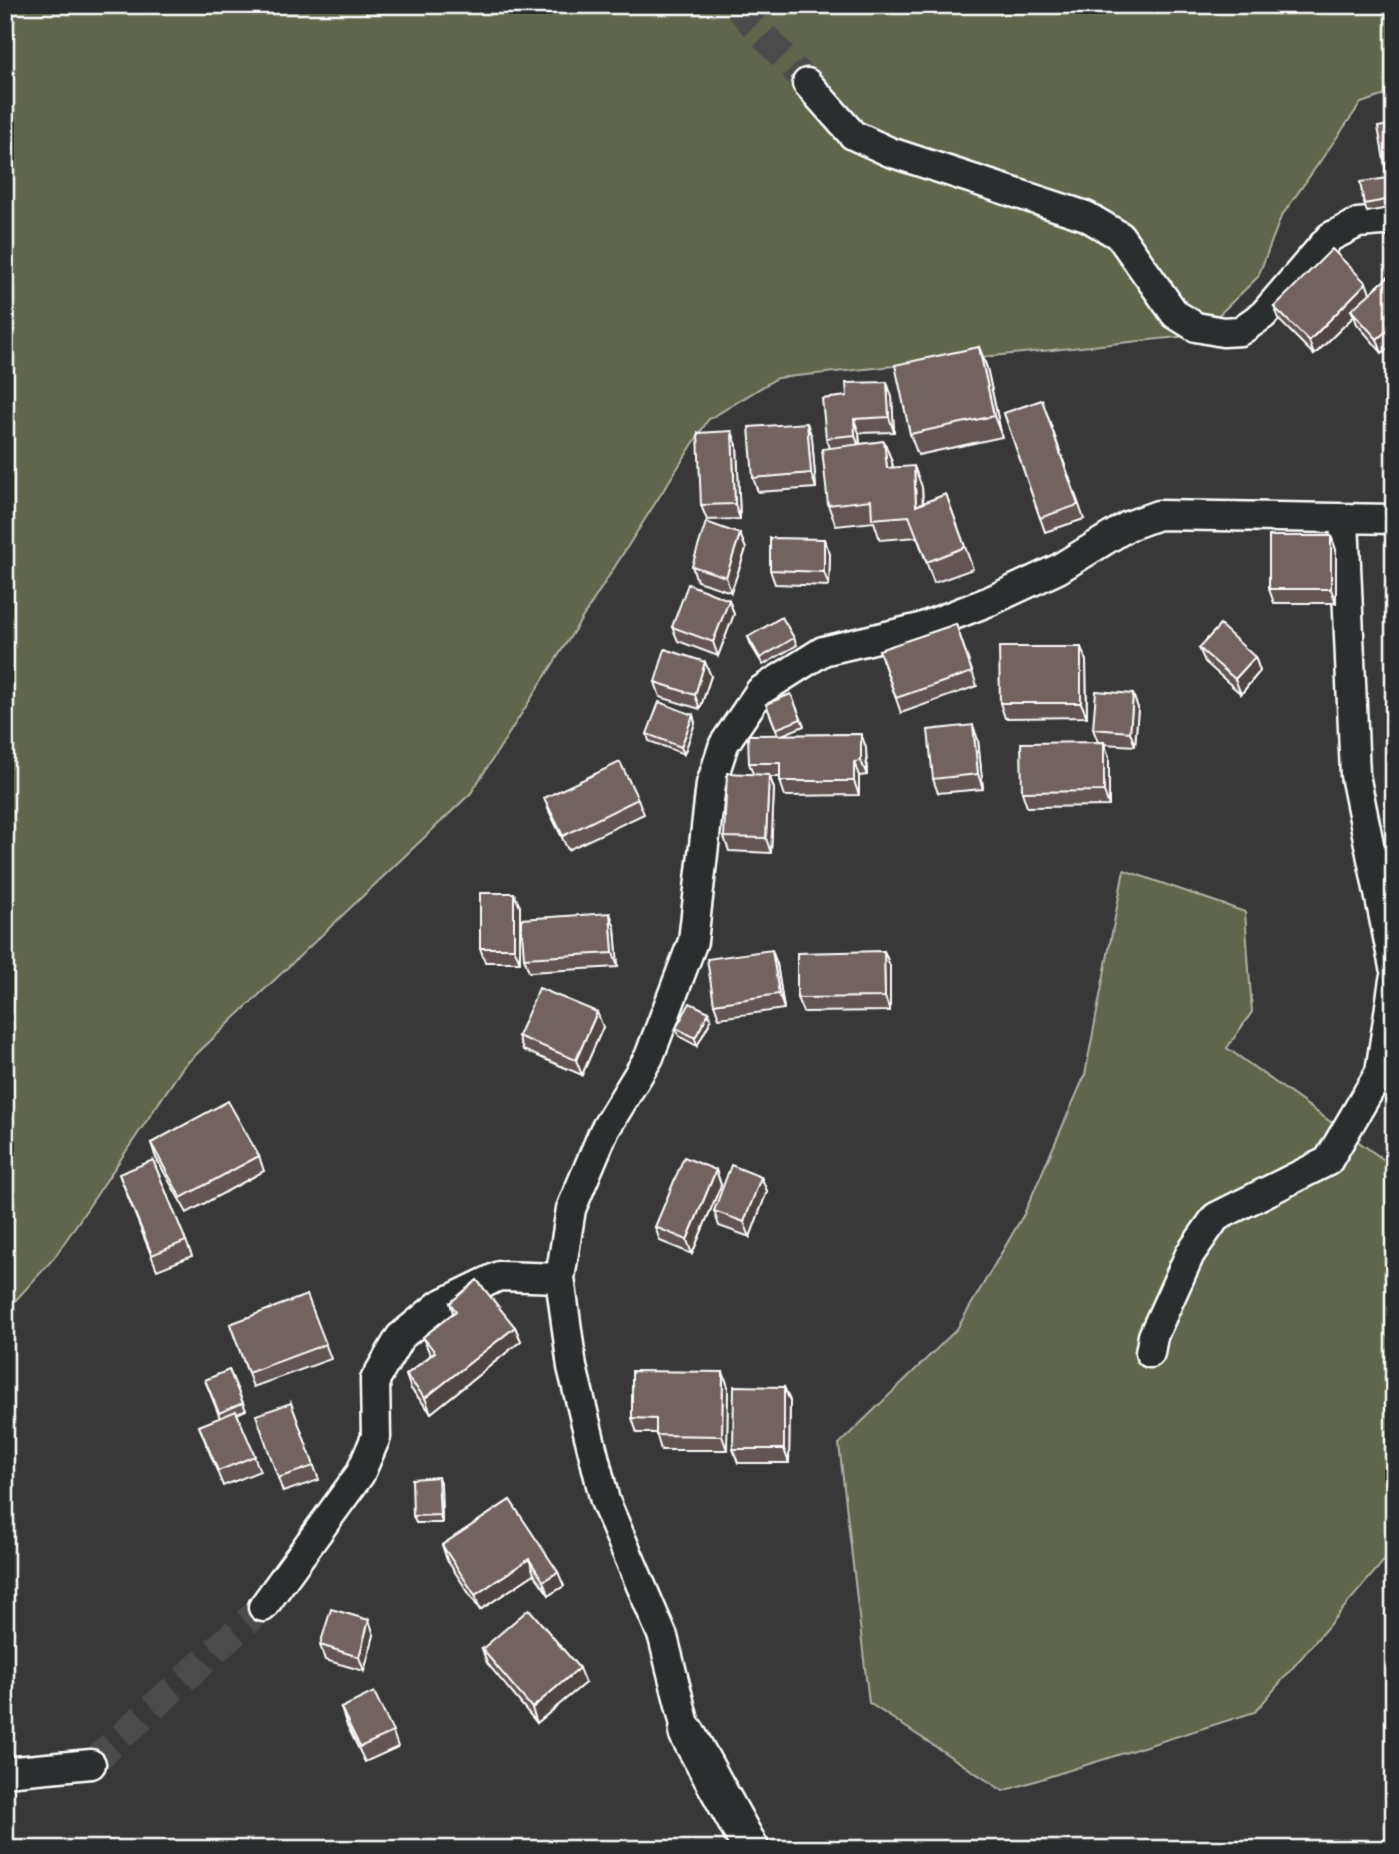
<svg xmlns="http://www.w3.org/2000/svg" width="1399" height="1854" font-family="Mynerve,sans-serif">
<rect width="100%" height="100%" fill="#383838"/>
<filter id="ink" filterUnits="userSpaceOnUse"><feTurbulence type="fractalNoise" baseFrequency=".0143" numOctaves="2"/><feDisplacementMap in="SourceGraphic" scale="14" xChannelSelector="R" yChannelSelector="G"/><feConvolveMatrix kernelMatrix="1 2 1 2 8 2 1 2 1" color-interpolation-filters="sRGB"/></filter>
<g filter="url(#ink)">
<path fill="#60664c" stroke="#b0b2a6" stroke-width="2" d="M5 5H1394V92L1361 103 1281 217 1258 277 1198 335 777 378 708 420 471 793 183 1067 54 1258 5 1312Z
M1124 870 1245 912 1252 1012 1227 1048 1394 1167V1549L1255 1712 1003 1791 869 1703 839 1444 957 1329 1024 1214 1085 1075Z"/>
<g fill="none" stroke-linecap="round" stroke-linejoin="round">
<path stroke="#4c4c4c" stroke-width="28" stroke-dasharray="28 14" stroke-linecap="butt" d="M736 5 807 83
M91 1764 263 1607"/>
<g stroke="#fff" stroke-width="33">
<path id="minor" d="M807 83 853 135 890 152 1086 216 1120 236 1175 314 1196 327 1223 332 1240 331 1263 315 1330 237 1358 223 1394 220
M1344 519 1355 775 1394 967
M1150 1353 1153 1336 1190 1254 1216 1217 1328 1161 1380 1072 1394 980
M263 1607 360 1474 376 1437 375 1380 400 1337 439 1305 499 1276 560 1278
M687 1733 663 1637 605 1501 572 1367 560 1278 571 1209 604 1131 649 1057 693 941 711 784 724 744 760 691 823 651 920 628 990 601 1058 569 1128 526 1158 515 1394 519
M5 1772 91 1764"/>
</g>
<g stroke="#fff" stroke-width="40">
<path id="tertiary" d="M687 1733 751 1849"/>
</g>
<use href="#minor" stroke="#2a2d2e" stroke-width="28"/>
<use href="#tertiary" stroke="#2a2d2e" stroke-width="35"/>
</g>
<path fill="#625553" stroke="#fff" stroke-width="2" d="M1394 124V207L1367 212 1364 204 1387 178Z
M1394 272V344L1382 353 1357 324 1354 316 1314 355 1280 321 1274 307 1366 283 1370 293Z
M979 347 987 368 1002 437 918 455 910 434Z
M847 396 892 397 894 432 859 433 860 444 884 441 892 462 893 467 922 487 923 503 946 494 973 569 934 583 917 537 880 540 874 522 836 526 828 505 830 448 826 438Z
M1042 400 1084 519 1045 532 1004 413Z
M807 423 812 438 816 488 758 492 753 478Z
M737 446 740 519 707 520 701 505Z
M740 534 746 549 731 592 697 581 692 566Z
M1331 536 1336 550V603H1274L1269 589Z
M824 539 830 554 829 586 775 584 770 570Z
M729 600 734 614 718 656 678 641 672 627Z
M956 624 977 686 901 713 879 650Z
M748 637 794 638 797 645 763 665 751 645Z
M1199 648 1255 657 1260 671 1241 694 1205 662Z
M1086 661 1087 717 1005 718 1000 703Z
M711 676 700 709 660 697 655 682Z
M791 694 804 726 782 735 861 734 866 748 867 775 859 776V795L785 796 780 781V777H770L774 789 771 853 729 851 724 837 753 774 749 763 778 735 766 704Z
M1138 708 1135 746 1104 744 1109 757V806L1027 807 1022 792 1098 742 1093 729Z
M693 715 695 723 684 754 649 741 647 734Z
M978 740 983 789 938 793 933 779Z
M544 798 638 799 644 814 568 850 550 813Z
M520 907V962H485L480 948Z
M615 928 618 967 529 972 524 958Z
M884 951 890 966V1011L803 1012 797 998Z
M777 964 784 1009 719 1018 714 1004Z
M711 1020 697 1046 679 1036 676 1028Z
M603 1027 582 1075 523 1050 518 1036Z
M151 1143 259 1156 264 1171 187 1213 156 1158Z
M716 1170 721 1185 692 1254 660 1241 655 1227Z
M119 1174 186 1241 192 1256 157 1270Z
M761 1177 767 1191 750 1237 719 1226 714 1211Z
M307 1295 331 1359 253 1387 230 1324Z
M450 1303 515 1327 521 1341 431 1413 411 1389 406 1375 431 1355 429 1352 423 1337 453 1313Z
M229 1370 246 1410 237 1414 260 1471 223 1486 199 1426 220 1418 205 1380Z
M723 1372 728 1387 727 1450H661L656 1433H637L632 1418Z
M784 1387 790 1401 789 1463H738L733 1449Z
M291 1403 319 1480 283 1492 278 1478Z
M441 1485 442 1523H416L413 1516Z
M510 1500 564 1586 549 1595 534 1574 480 1610 447 1560 442 1545Z
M374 1635 364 1671 325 1660 320 1645Z
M482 1649 585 1683 537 1723 487 1663Z
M341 1708 393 1732 398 1747 365 1762 346 1723Z"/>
<path fill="#504543" stroke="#fff" stroke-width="2" d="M1366 283 1372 298 1351 310 1354 316 1314 355 1309 341Z
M1389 329 1394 344 1382 353 1377 339Z
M979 347 987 368 1002 437 994 416Z
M887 382 892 397 894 432 889 417Z
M854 419 859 433 860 450 855 435Z
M807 423 812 438 816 488 811 473Z
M732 431 737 446 740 519 735 504Z
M884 441 892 462 895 489 887 468Z
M914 466 922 487 924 527 916 506Z
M740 534 746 549 731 592 726 577Z
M1331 536 1336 550V603L1331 589Z
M824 539 830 554 829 586 824 572Z
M729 600 734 614 718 656 713 642Z
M1081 647 1086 661 1087 717 1081 703Z
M1255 657 1260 671 1241 694 1235 679Z
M705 662 711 676 700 709 695 695Z
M1133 694 1138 708 1135 746 1130 732Z
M693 715 695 723 684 754 681 747Z
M973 725 978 740 983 789 978 774Z
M861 734 866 748 867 775 861 761Z
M1104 742 1109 757V806L1104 791Z
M854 762 859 776V795L854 781Z
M769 775 774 789 771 853 766 838Z
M514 893 520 907V962L514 948Z
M610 913 615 928 618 967 613 953Z
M772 950 777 964 784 1009 779 994Z
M884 951 890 966V1011L885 997Z
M597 1012 603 1027 582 1075 576 1060Z
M709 1012 711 1020 697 1046 695 1038Z
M716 1170 721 1185 692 1254 687 1240Z
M761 1177 767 1191 750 1237 744 1222Z
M515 1327 521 1341 431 1413 425 1398Z
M723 1372 728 1387 727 1450 722 1436Z
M784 1387 790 1401 789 1463 784 1449Z
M438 1477 441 1485 442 1523 440 1515Z
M529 1559 534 1574 480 1610 475 1595Z
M558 1572 564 1586 549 1595 543 1581Z
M369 1620 374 1635 364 1671 359 1657Z
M579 1668 585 1683 537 1723 532 1708Z"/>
<path fill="#726360" stroke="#fff" stroke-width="2" d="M1394 124V193H1390L1378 127Z
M1387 178 1392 199 1364 204 1360 182Z
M1332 249 1366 283 1309 341 1274 307Z
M1394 272V335L1389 329 1377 339 1351 310Z
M979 347 994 416 910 434 895 365Z
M887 382 889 417 854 419 855 435 826 438 822 399 847 396 846 383Z
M1042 400 1078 505 1040 518 1004 413Z
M807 423 811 473 753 478 749 427Z
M732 431 735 504 701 505 698 433Z
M884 441 887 468 914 466 916 506 946 494 965 547 927 562 909 516 872 519 871 500 828 505 822 449Z
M706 522 740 534 726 577 692 566Z
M1269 536H1331V589H1269Z
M770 538 824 539V572L770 570Z
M688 584 729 600 713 642 672 627Z
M782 617 794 638 760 658 748 637Z
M956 624 972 672 896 698 879 650Z
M1220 625 1255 657 1235 679 1199 648Z
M999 647H1081V703H1000Z
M665 649 705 662 695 695 655 682Z
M1096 691 1133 694 1130 732 1093 729Z
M791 694 801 719 776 729 766 704Z
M659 702 693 715 681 747 647 734Z
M973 725 978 774 933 779 928 730Z
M861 734V761L854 762V781H780V763H749L748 735Z
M1104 742V791L1022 792 1021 743Z
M620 762 638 799 563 836 544 798Z
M727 773 769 775 766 838 724 837Z
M480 893H514V948H480Z
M610 913 613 953 524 958 521 919Z
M772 950 779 994 714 1004 707 959Z
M884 951 885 997 797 998V953Z
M539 988 597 1012 576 1060 518 1036Z
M690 1003 709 1012 695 1038 676 1028Z
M228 1101 259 1156 181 1198 151 1143Z
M684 1157 716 1170 687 1240 655 1227Z
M153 1160 186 1241 152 1255 119 1174Z
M731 1165 761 1177 744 1222 714 1211Z
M477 1280 515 1327 425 1398 406 1375 435 1352 423 1337 456 1311 450 1303Z
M307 1295 326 1344 248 1373 230 1324Z
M229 1370 243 1403 219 1413 205 1380Z
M632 1371 723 1372 722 1436 656 1435V1419L632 1418Z
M734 1386 784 1387V1449H733Z
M291 1403 314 1466 278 1478 256 1415Z
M236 1411 255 1456 218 1471 199 1426Z
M438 1477 440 1515 413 1516 412 1479Z
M510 1500 558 1572 543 1581 529 1559 475 1595 442 1545Z
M331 1609 369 1620 359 1657 320 1645Z
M529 1609 579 1668 532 1708 482 1649Z
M374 1692 393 1732 360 1747 341 1708Z"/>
</g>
<rect width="1399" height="1854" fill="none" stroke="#2a2d2e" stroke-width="28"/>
<rect x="14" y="14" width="1371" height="1826" fill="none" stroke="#fff" stroke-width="2.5" filter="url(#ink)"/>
</svg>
